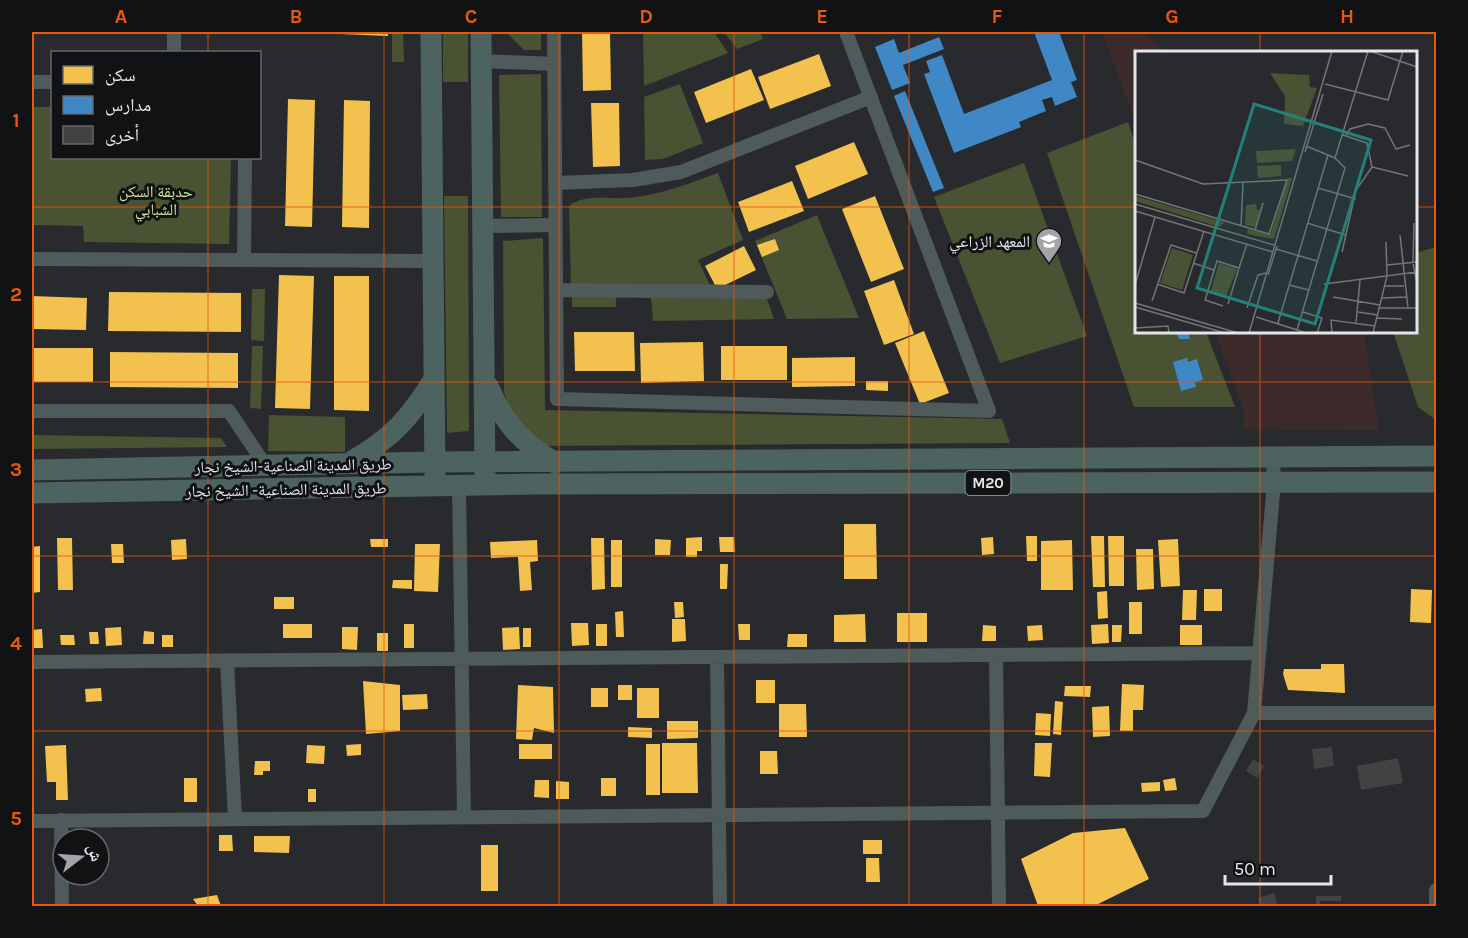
<svg xmlns="http://www.w3.org/2000/svg" width="1468" height="938" font-family="Karla,'Noto Naskh Arabic',sans-serif">
<rect width="100%" height="100%" fill="#282a2d"/>
<path fill="#3c2b2a" d="M1102 32H1143L1165 52H1136V123Z
M1215 332H1364L1379 430 1243 429 1244 410Z"/>
<path fill="#495233" d="M392 32H403L404 62H392Z
M443 32H468V82H443Z
M506 32H541V50H524Z
M643 32H714L728 53 644 86Z
M724 32H760L763 39 737 49Z
M541 74 542 217H501L499 75Z
M680 84 703 143 663 159 645 160 644 97Z
M32 107H52V158H231L229 244 84 242 83 226 32 225Z
M1128 122 1136 146V332H1206L1235 407H1134L1047 153Z
M1024 163 1087 336 1000 363 934 197Z
M718 173 743 240 698 260 710 285 571 284 569 206C582 194 610 199 628 198 659 195 688 184 718 173Z
M444 196H468L469 431 447 433Z
M817 215 859 318 787 319 755 241Z
M543 238 545 410 1002 419 1010 443 533 446 515 424 504 392 503 241Z
M1436 247V420L1418 407 1393 332H1416V253Z
M252 289H265L264 341 251 340Z
M766 296 774 319 653 321 651 297Z
M572 297H616V307H572Z
M252 346H263L261 409 250 408Z
M269 415 345 417V452L268 451Z
M32 435 221 438 227 447 32 449Z"/>
<path fill="#f2c14e" d="M293 32H388V36Z
M582 32H610L611 90 583 91Z
M819 54 831 86 770 109 758 77Z
M751 69 764 100 706 123 694 92Z
M288 99 315 100 312 227 285 226Z
M344 100 370 101 369 228 342 227Z
M591 103H619L620 166 593 167Z
M854 142 868 174 808 199 795 166Z
M792 181 804 211 749 232 738 202Z
M875 196 904 269 871 282 842 209Z
M775 239 779 250 762 257 757 245Z
M744 246 756 270 717 289 705 266Z
M279 275 314 276 310 409 275 408Z
M334 276H369V411L334 410Z
M894 280 914 334 884 345 864 291Z
M109 292 241 293V332L108 331Z
M32 296 87 298 86 330 32 329Z
M924 331 949 393 920 404 895 343Z
M574 332H634L635 371H575Z
M703 342 704 381 641 383 640 343Z
M721 346H787V380H721Z
M32 348H93V382H32Z
M110 352 238 353V388L110 387Z
M855 357V386L792 387V358Z
M866 381H888V391L866 390Z
M844 524H876L877 579H844Z
M1026 536H1037V561H1027Z
M1091 536H1104L1105 587H1093Z
M1108 536H1124V586H1109Z
M702 537V551H697V557H686V538Z
M719 537H734L735 552H720Z
M993 537 994 554 982 555 981 538Z
M57 538H72L73 590H58Z
M591 538H604L605 589 592 590Z
M186 539 187 559 172 560 171 540Z
M370 539H388V547H371Z
M655 539 671 540 670 555H655Z
M1178 539 1180 586 1161 587 1158 540Z
M537 540 538 561 530 562 532 590 520 591 518 557 491 558 490 542Z
M611 540H622V587H611Z
M1072 540 1073 590H1041V541Z
M111 544H123L124 563H112Z
M415 544H440L438 592 414 591Z
M40 546V592L32 593V547Z
M1136 549H1153L1154 589 1137 590Z
M720 564H728L727 589H720Z
M393 580H412V589L392 588Z
M1204 589H1222V611H1204Z
M1411 589 1432 590 1431 623 1410 622Z
M1183 590H1197L1196 620H1182Z
M1107 591 1108 618 1098 619 1097 592Z
M274 597H294V609H274Z
M674 602H683L684 617 675 618Z
M1129 602H1142V634H1129Z
M623 611 624 637H616L615 612Z
M897 613H927V642H897Z
M865 614 866 642H834V615Z
M672 619H685L686 641 672 642Z
M571 623H588L589 645 572 646Z
M283 624H312V638H283Z
M404 624H414V648H404Z
M596 624H607V646H596Z
M738 624H750V640H739Z
M1108 624 1109 643 1092 644 1091 625Z
M983 625 996 626V641H982Z
M1042 625 1043 640 1028 641 1027 626Z
M1112 625H1122L1121 642H1112Z
M1180 625H1202V645H1180Z
M121 627 122 645 106 646 105 628Z
M342 627H358L357 650 342 649Z
M519 627 520 649 503 650 502 628Z
M523 628H531V647H523Z
M42 629 43 648H32V630Z
M144 631 154 632V644H143Z
M89 632H98L99 644H90Z
M377 633H388V651H377Z
M788 634H807V647H787Z
M60 635H74L75 645H61Z
M162 635H173V647H162Z
M1321 664H1344L1345 693 1288 690 1283 674 1284 669H1321Z
M756 680H775V703H756Z
M363 681 400 685V731L366 734Z
M1122 684 1144 685 1143 710H1133V731H1120Z
M518 685 553 687 554 733 534 728 532 740 516 739Z
M618 685H632V700H618Z
M1065 686H1091L1090 697 1064 696Z
M101 688 102 701 86 702 85 689Z
M591 688H608V707H591Z
M637 688H659V718H637Z
M427 694 428 709 403 710 402 695Z
M1055 701 1063 702 1061 735 1053 734Z
M779 704H806L807 737H779Z
M1109 706 1110 736 1093 737 1092 707Z
M1036 713 1051 714 1050 736 1035 735Z
M667 721H698V738L667 739Z
M628 727 652 728V738L628 737Z
M662 743H697L698 793H662Z
M1035 743H1052L1050 777 1034 776Z
M361 744V755L347 756 346 745Z
M519 744H552V759H519Z
M646 744H660V795H646Z
M66 745 68 800H56V782H47L45 746Z
M307 745 325 746 324 764 306 763Z
M760 751H777L778 774H760Z
M255 761H270V771H263V775H254Z
M184 778H197V802H184Z
M601 778H616V796H601Z
M1175 778 1177 790 1165 791 1163 780Z
M535 780H549V798L534 797Z
M556 781 569 782V799H556Z
M1160 782V791L1142 792 1141 783Z
M308 789H316V802H308Z
M1125 828 1149 879 1094 906H1038L1021 859 1073 833Z
M219 835H232L233 851H219Z
M254 836H290L289 853 254 852Z
M863 840H882V854H863Z
M481 845H498V891H481Z
M866 858H879L880 882H866Z
M217 895 221 906H198L193 899Z"/>
<path fill="#3f88c5" d="M1034 32H1059L1077 80 1071 82 1077 97 1055 106 1052 97 1042 100 1046 111 1019 122 1021 127 954 153 924 74 930 72 926 61 942 55 964 114 1052 80Z
M939 37 944 49 903 65 910 83 892 90 875 47 894 39 899 53Z
M905 91 944 188 933 192 894 96Z
M1176 332H1188L1190 339H1179Z
M1187 358 1188 362 1197 359 1203 380 1195 382 1196 387 1181 391 1173 362Z"/>
<path fill="#424243" d="M1332 747 1334 766 1314 769 1312 749Z
M1398 758 1403 783 1361 790 1357 766Z
M1253 759 1264 766 1257 778 1246 771Z
M1274 893 1278 906H1261L1258 898Z
M1316 896H1341V901H1320V906H1316Z"/>
<g fill="none" stroke-linecap="round" stroke-linejoin="round">
<path stroke="#4e5b5a" stroke-width="14" d="M554 32 557 399 989 411 846 32
M174 52V32
M482 61 554 64
M32 82H52
M245 158 244 260 433 261
M555 183 633 180 681 172 871 97
M483 226 555 225
M32 259 244 260
M556 290 767 292
M32 411H229L265 465
M459 486 464 815
M996 655 999 906
M717 657 720 906
M227 661 235 819
M32 662 1257 653
M1254 713H1436
M61 820 62 906
M32 821 1203 811 1254 713 1274 482 1273 458
M1436 906V890"/>
<path stroke="#4d635f" stroke-width="21" d="M431 32 435 475
M481 32 485 476
M488 386C505 425 520 440 555 463
M352 461C392 438 410 418 434 379
M32 470 435 462 1436 456
M32 493 540 484 1436 482"/>
</g>
<path fill="none" stroke="#e8590c" stroke-width="1.5" stroke-opacity="0.55" d="M208 32V52M384 32V906M559 32V906M734 32V906M909 32V906M1084 32V906M1260 32V52M208 158V906M32 207H1136M1416 207H1436M1260 332V906M32 382H1436M32 556H1436M32 731H1436"/>
<defs>
<g id="university-pin" transform="scale(1.35)"><path d="M0 17L-7.5 6A9.5 9.5 0 1 1 7.5 6Z" fill="#a2a4a7" stroke="#111214"/><path d="M0-5L7-2L0 1L-7-2ZM-4 1L0 2.5L4 1V4Q0 6-4 4Z" fill="#fff"/></g>
</defs>
<g fill-rule="evenodd">
<use href="#university-pin" x="1049" y="241"/>
</g>
<g text-anchor="middle" stroke-width="6" stroke-linejoin="round" paint-order="stroke">
<rect fill="#111214" stroke="#a5a6a9" stroke-width="1.5" x="965.5" y="471" width="45" height="24" rx="4.5"/>
<g font-size="15" font-weight="bold" fill="#e4e6e9">
<text x="988" y="488">M20</text>
</g>
<g font-size="16" fill="#d3e7a0" stroke="#111214">
<text x="156" y="197">حدبقة السكن<tspan x="156" dy="18">الشبابي</tspan></text>
</g>
<g font-size="16" fill="#e4e6e9" stroke="#111214" text-anchor="end">
<text x="1030" y="247">المعهد الزراعي</text>
</g>
<g font-size="16" fill="#e4e6e9" stroke="#111214">
<text transform="translate(293 465) rotate(-1)" y="6">طريق المدينة الصناعية-الشيخ نجار</text>
<text transform="translate(286 489) rotate(-1)" y="6">طريق المدينة الصناعية- الشيخ نجار</text>
</g>
</g>
<g transform="translate(1135 51)">
<rect width="282" height="282" fill="#282a2d"/>
<path d="M135 22 174 24 175 36 182 37 168 75 149 73 150 45ZM161 98 157 110 122 112 121 100ZM146 114V125L123 127 122 115ZM153 127H157L139 188 112 183 113 178 135 184ZM0 145 89 171 88 173 84 176 0 150ZM121 153 122 159H125L120 176 110 174 111 154ZM37 197 58 204 47 239 25 232ZM84 212 102 218 91 245 76 240Z" fill="#495233"/>
<path fill="none" stroke="#737578" stroke-width="1.5" d="M235 0 282 16M190 33 253 49 268 0M208 84 232 92 237 116 273 125M211 85 215 78 233 73 250 77 261 98 275 94M170 101 188 43M200 107 233 0M0 109 68 133 152 129 134 183 0 143M183 137 221 148M0 153 139 194M0 160 138 201M172 172 211 184M279 172 278 212 282 233M106 175 108 132M120 179 128 152M265 184 273 257M141 198 182 210M207 201 221 139 237 116M58 212 79 219M252 214 282 211M133 224 142 195M22 233 49 242 69 180M189 233 282 221M0 234 20 166M154 234 174 239M250 235H269M198 246 245 254M247 247 272 246M17 250 36 194 61 202M0 252 103 282M93 253 104 217M88 255 70 249 82 210 104 217 112 193M0 256 90 282M112 257 123 224 131 222M245 257H282M168 261 187 267 182 282M223 261 243 264M121 266 172 282M242 267 267 268M143 272 193 104M221 272 225 229M0 277 33 275 34 282M162 279 210 117 200 107 171 95M114 282 197 0M197 282 196 269 240 275M238 282 252 225 251 191"/>
<path fill="#24817a" fill-opacity="0.15" stroke="#24817a" stroke-width="3" d="M119 53 236 89 180 273 62 237Z"/>
<rect width="282" height="282" fill="none" stroke="#e4e6e9" stroke-width="3"/>
</g>
<rect width="1468" height="938" fill="none" stroke="#111214" stroke-width="66"/>
<rect x="51" y="51" width="210" height="108" fill="#111214" stroke="#656769" stroke-width="1.5"/>
<rect x="63" y="66" width="30" height="18" fill="#f2c14e" stroke="#656769" stroke-width="1.5"/>
<text x="105" y="81" font-size="18" fill="#e4e6e9">سكن</text>
<rect x="63" y="96" width="30" height="18" fill="#3f88c5" stroke="#656769" stroke-width="1.5"/>
<text x="105" y="111" font-size="18" fill="#e4e6e9">مدارس</text>
<rect x="63" y="126" width="30" height="18" fill="#424243" stroke="#656769" stroke-width="1.5"/>
<text x="105" y="141" font-size="18" fill="#e4e6e9">أخرى</text>
<g transform="translate(81 857) rotate(73)"><circle r="28" fill="#111214" stroke="#656769" stroke-width="1.5"/>
<path d="M0-4.5L10 22L0 15L-10 22Z" fill="#a2a4a7"/>
<text y="-9" font-size="16" font-weight="bold" text-anchor="middle" fill="#e4e6e9">ش</text>
</g>
<path d="M1225 875v9h106v-9" fill="none" stroke="#e4e6e9" stroke-width="3"/>
<text x="1234" y="875" font-size="18" fill="#e4e6e9" stroke="#111214" stroke-width="4.5" paint-order="stroke">50 m</text>
<rect x="33" y="33" width="1402" height="872" fill="none" stroke="#e8590c" stroke-width="2"/>
<g font-size="20" text-anchor="middle" font-weight="bold" fill="#e8590c">
<text x="121" y="23">A</text>
<text x="296" y="23">B</text>
<text x="471" y="23">C</text>
<text x="646" y="23">D</text>
<text x="822" y="23">E</text>
<text x="997" y="23">F</text>
<text x="1172" y="23">G</text>
<text x="1347" y="23">H</text>
<text x="16" y="127">1</text>
<text x="16" y="301">2</text>
<text x="16" y="476">3</text>
<text x="16" y="650">4</text>
<text x="16" y="825">5</text>
</g>
</svg>
